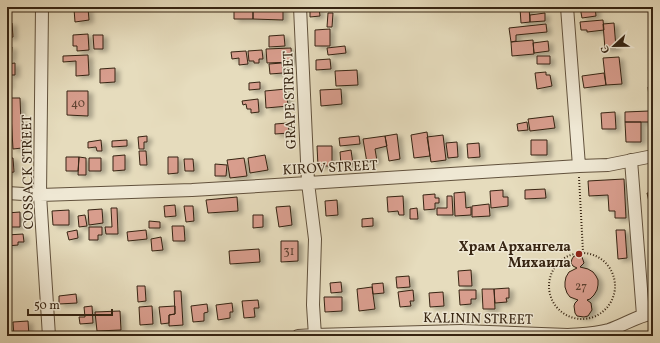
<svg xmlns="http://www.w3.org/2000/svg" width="660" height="343" font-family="Vollkorn,serif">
<defs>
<filter id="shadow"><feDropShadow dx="4.5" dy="2.5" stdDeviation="2" flood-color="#0004"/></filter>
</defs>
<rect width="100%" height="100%" fill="#e6dcbd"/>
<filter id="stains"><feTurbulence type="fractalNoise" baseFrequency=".005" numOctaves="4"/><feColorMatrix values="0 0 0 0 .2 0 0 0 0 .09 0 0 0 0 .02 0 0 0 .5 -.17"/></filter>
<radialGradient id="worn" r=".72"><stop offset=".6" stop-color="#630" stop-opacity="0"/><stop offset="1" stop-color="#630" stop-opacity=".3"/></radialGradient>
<path fill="#d89d8d" stroke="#362412" filter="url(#shadow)" d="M253 7H283V20L253 19Z
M529 7 530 22 521 23 520 8Z
M580 7H595L596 16 582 18Z
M88 8 89 20 75 22 74 9Z
M319 8 320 16 310 17V9Z
M234 11H253V19H234Z
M328 13H333L332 27H327Z
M545 13V21L530 22V15Z
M603 20 604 30 587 32V30H581L580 22Z
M7 23H12L13 37 7 38Z
M614 23 616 48 605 49 603 24Z
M546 24 547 32 516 35V41L511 42 509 28Z
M330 29V46H315V30Z
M88 34 89 50 77 51V46H73V35Z
M93 35H103V49H94Z
M284 35 285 46 269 47V36Z
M533 40 534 54 512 56 511 42Z
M548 41 549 51 534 53 533 43Z
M345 46 346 53 328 55 327 48Z
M7 47H12L11 60H7Z
M291 48 292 62 267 63 266 49Z
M262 50 263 59H259V63H254V61H249L248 51Z
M246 51 248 64 239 65V58L232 59 231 52Z
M88 55 89 75 76 76V61L63 62V56Z
M537 56H550V64H537Z
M619 57 622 84 606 85 603 58Z
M330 59 331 69 316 70V60Z
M15 63V75H9V86L7 87V64Z
M282 63 283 73 270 74 269 64Z
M115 68V82L100 83V69Z
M357 70 358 85 336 86 335 71Z
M546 72V75H550L552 86 537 89 535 73Z
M604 73 606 85 584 88 582 76Z
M260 82V89L249 90V83Z
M653 86V96L649 97 648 87Z
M286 89 288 106 266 108 265 91Z
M341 89 342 104 321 106 320 90Z
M67 91H88V116L67 115Z
M10 98H20L22 148 13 149Z
M258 99 259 112 251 113V109H247L246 104 243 105 242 101Z
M649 111 650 122H625V112Z
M615 112 616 129H602L601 113Z
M553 116 555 128 530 131 528 119Z
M527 122 528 130 518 131 517 124Z
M625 122H641V142H626Z
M288 123 289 133 275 134V124Z
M427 132 430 156 414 158 411 135Z
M397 134 400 159 389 161 385 136Z
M443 135 446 160 431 162 427 137Z
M147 136V142H144V149H139L138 137Z
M359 136 360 144 340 146 339 138Z
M385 136 387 146 375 149 377 161 367 163 363 139Z
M101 140 102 151H97L96 147 88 148V142Z
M127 140V146L112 147V141Z
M531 140H547V155H531Z
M457 142 458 157 448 158 446 143Z
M479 143 480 157 468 158 467 144Z
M317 146H332V166H318Z
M351 150 353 164 341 165 340 152Z
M139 151H146L147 165H140Z
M125 155V170L113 171V156Z
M265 155 268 170 250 173 248 158Z
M66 157H79L78 171H66Z
M79 157 86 158V175H78Z
M168 157H178V173L168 174Z
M7 158H13L14 172 7 173Z
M89 158H101V171H89Z
M244 158 247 176 230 178 227 160Z
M184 159H193L194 171H185Z
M215 164 227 165 226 176H215Z
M624 179 626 218H615V211H609L608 195 589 196 588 181Z
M545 189 546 198 525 199V190Z
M503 190V197H508V206L491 208 490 191Z
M465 192 466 208 471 207V215L455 216 454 193Z
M647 193H653V202H649Z
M435 194V198H439V203H435V209L424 210 423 195Z
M403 196 404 215H399L398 211 388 212 387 197Z
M447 196H452L453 215H437V208H447Z
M237 197 238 211 208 213 206 200Z
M337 200 338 215 326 216 325 201Z
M489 204 490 216 472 217V206Z
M175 205 176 216 165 217 164 206Z
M184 206H193L194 221 186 222Z
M290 206 292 225 279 227 276 207Z
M111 208H117L118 234H106L105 227H112Z
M417 208 418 219H410V209Z
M102 209 103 223 89 225 88 210Z
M69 210V225H53L52 211Z
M20 212V227H7V213Z
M85 215 87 226 79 227 78 216Z
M253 215H263V227L253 228Z
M373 218V226L362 227V219Z
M149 221 160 222V228H149Z
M172 226H184L185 241H173Z
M89 227H102V235H98V240H89Z
M77 230 78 238 69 240 67 232Z
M146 230 147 239 128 241 127 232Z
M616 230H625L627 258 618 259Z
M23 234 24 242H18V245L7 246V235Z
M161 237 163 250 152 251 151 239Z
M281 241H298V261L281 262Z
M259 249 260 262 230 264 229 251Z
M574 256H578L582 257 584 263 580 267 588 269 593 272 596 276 598 280V285L597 290 594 295 590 299 587 300 591 303 592 310 588 316 584 317 577 316 575 313 574 306 575 303 578 300 570 297 567 293 565 287V282L566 277 569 272 577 268 573 266 571 263 572 259Z
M471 270 472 286H459L458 271Z
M409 276 410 287 397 288 396 277Z
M341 282 342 292 331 293 330 283Z
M383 283 384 293 373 294 372 284Z
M137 286H145L146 301 138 302Z
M372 287 375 309 359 311 357 289Z
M509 288V298H506L507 302 495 303 494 289Z
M482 289H494L495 309H483Z
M413 290 414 301H410L411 306 400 307 398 292Z
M459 290H476V299H471V304L460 305Z
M174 291H181L183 325 169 326V315L175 314Z
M443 292 444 306 430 307 429 293Z
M76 294 77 303 59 304V296Z
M324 297H342V311L325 312Z
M258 300 259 308H254L255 317 244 318 242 301Z
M232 303 233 312H230V318L218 320 216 305Z
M207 304 208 312 204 313V321L193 322 191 306Z
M92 306 93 323 80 324 79 317H85L84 307Z
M152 306 153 324 140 325 139 307Z
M175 306V314L169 315V323L161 324 159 307Z
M120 311 121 330 97 331 95 312Z
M28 321 29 336H14L13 322Z"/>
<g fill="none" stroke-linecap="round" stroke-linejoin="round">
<g stroke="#62523d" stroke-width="14">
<path id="minor" d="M42 7 40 195 49 336
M300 7 308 183 315 239 313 305 315 336
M567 7 579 166
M631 160 643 315
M7 193 40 195 192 190 308 183 579 166 608 165 653 156
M298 336 315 335 461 331 568 335C581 334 596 334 609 330 624 325 637 316 653 313"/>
</g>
<path stroke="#362412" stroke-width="2" stroke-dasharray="1 2" stroke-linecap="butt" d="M579 177 583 252
M549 286a33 33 0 1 1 66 0a33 33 0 1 1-66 0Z"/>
<use href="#minor" stroke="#efe8d4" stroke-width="12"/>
</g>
<circle fill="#8f2418" stroke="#efe8d4" stroke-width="1.5" cx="579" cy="254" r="4"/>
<g text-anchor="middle" stroke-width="3" stroke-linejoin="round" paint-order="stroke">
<g font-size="12" fill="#5e4231">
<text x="78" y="107">40</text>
<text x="289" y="255">31</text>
<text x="581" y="290">27</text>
</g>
<g font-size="14" fill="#362412" stroke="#efe8d4">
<text transform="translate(289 100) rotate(-92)" y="5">GRAPE STREET</text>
<text transform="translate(330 167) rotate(-3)" y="5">KIROV STREET</text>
<text transform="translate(27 172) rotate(-91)" y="5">COSSACK STREET</text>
<text transform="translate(478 318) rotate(1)" y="5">KALININ STREET</text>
</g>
<g font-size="14" font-weight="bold" fill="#362412" stroke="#efe8d4" text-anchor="end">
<text x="571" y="251">Храм Архангела<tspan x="571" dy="16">Михаила</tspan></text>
</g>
</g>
<rect width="660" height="343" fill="none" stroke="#e6dcbd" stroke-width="24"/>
<rect x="8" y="8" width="644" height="327" fill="none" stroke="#362412" stroke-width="2"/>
<rect x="12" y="12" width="636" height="319" fill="none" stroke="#362412"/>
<g transform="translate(614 46) rotate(248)" stroke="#efe8d4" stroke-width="3" paint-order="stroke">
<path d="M0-3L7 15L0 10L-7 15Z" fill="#362412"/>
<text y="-6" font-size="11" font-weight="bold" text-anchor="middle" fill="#362412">С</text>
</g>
<path d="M28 309v6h84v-6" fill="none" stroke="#362412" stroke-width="2"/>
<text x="34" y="309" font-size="12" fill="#362412" stroke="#efe8d4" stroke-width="3" paint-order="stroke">50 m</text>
<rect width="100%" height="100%" filter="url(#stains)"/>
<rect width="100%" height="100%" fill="url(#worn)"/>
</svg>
